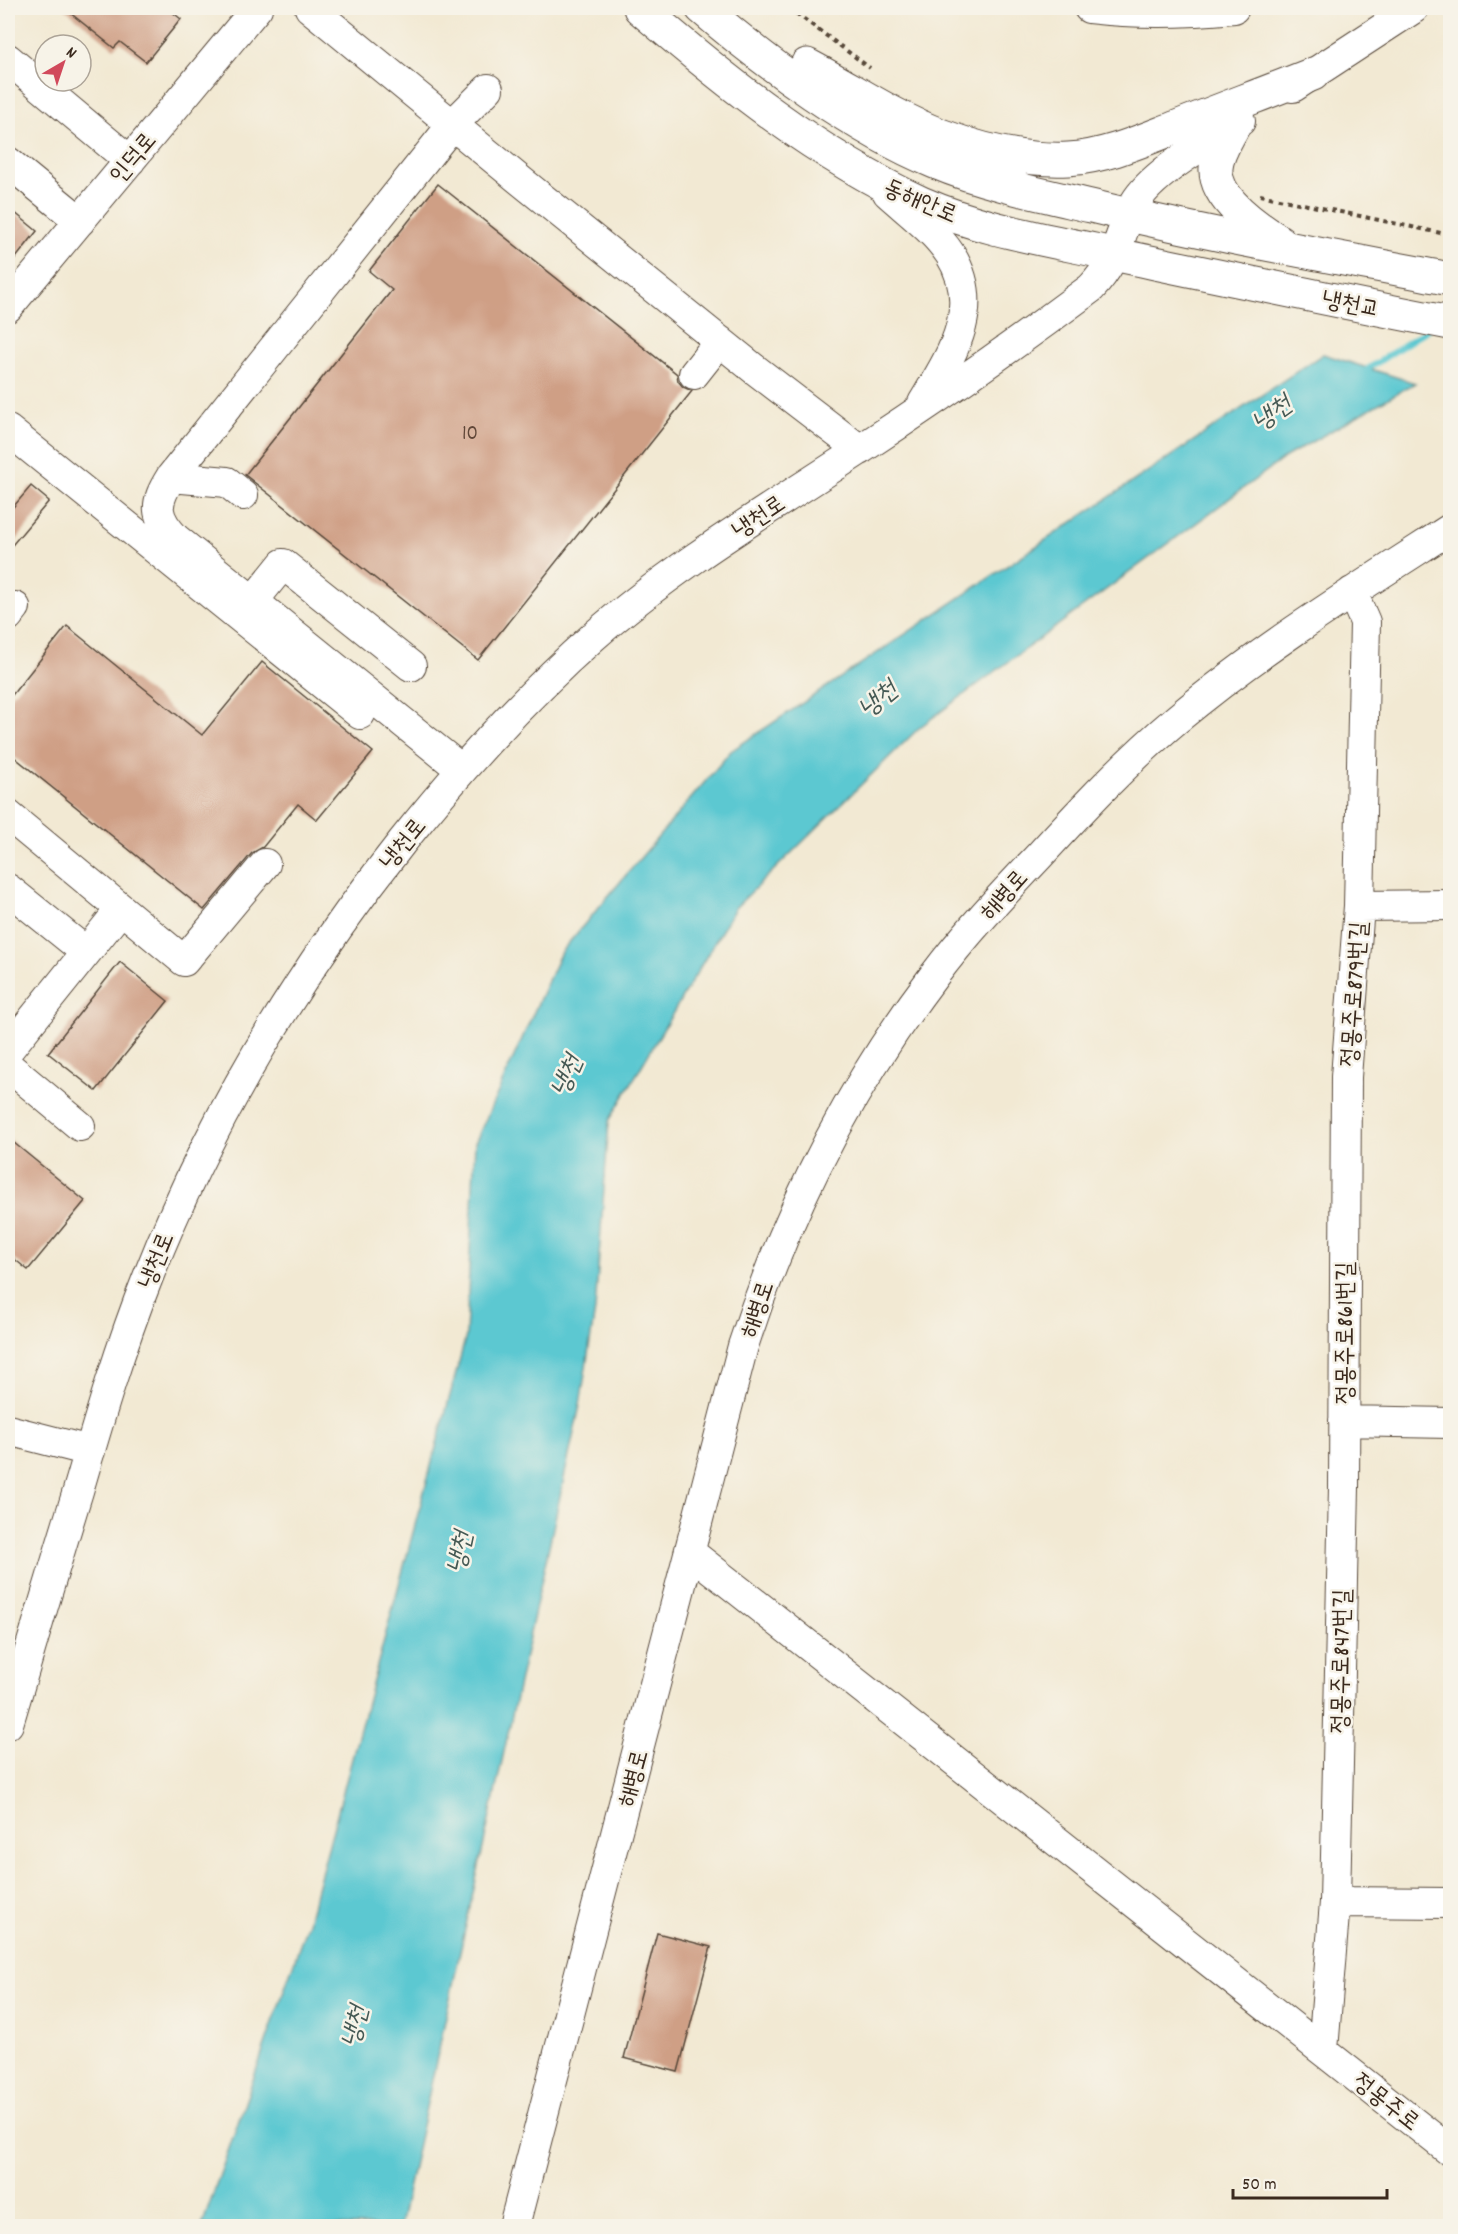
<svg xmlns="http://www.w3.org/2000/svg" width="1458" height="2234" font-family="Dekko,'Poor Story',sans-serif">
<rect width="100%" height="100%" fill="#f7f3e8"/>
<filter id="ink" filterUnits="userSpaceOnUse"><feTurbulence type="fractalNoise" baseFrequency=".0167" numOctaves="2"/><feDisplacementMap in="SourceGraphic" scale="12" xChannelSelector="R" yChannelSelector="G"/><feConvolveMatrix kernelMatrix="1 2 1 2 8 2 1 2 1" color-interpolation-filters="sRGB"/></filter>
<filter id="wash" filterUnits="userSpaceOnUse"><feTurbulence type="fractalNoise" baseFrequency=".008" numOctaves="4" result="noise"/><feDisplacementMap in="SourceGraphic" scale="24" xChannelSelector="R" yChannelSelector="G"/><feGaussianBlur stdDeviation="1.35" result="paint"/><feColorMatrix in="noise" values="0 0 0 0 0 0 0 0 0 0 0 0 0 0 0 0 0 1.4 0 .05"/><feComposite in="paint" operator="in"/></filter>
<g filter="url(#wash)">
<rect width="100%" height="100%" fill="#f2e9d3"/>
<path fill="#5bc8d1" stroke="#4b7978" stroke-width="1.5" d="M1323 354 1415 383 1287 456 920 727 735 908 609 1121 595 1310 580 1405 400 2226H202L308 1922 466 1336 475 1143 561 952 731 751Z"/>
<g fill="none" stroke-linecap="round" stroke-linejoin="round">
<path stroke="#5bc8d1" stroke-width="6" d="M1363 372 1427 330"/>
</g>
<g id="blocks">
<path fill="#cf9f85" d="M64 8H167L181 19 146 62 120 42 114 48Z
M438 184 677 374 678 381 683 387 692 391 478 660 245 475 392 290 369 271Z
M8 207 37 231 8 268Z
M31 486 49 501 8 550V513Z
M67 626 202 735 262 662 373 752 317 820 298 804 263 847 252 853 204 910 8 752V700Z
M120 962 168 1001 96 1091 48 1053Z
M8 1138 85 1201 28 1270 8 1254Z
M657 1933 711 1947 678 2072 624 2058Z"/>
</g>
</g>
<g filter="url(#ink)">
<use href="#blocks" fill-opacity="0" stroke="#564739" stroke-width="1.5"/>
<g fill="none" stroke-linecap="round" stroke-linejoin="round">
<g stroke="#564739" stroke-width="32">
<path id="minor" d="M310 8 521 181 753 368 860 450
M1089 8C1140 14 1184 13 1234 8
M8 59 130 161
M1293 87 1414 8
M8 162 80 221
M888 193C909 212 935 231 950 254 984 308 951 356 923 403
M8 307 257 8
M694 374 720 341
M8 430 360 714
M171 477 227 482 243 495
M254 600 283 564 411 666
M8 616 15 607
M462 770 176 539C154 516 154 504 171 477L453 124 488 89
M8 815 184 961 265 864
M8 889 86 952
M1359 906 1450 905
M8 1050 121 909
M8 1066 80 1126
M1344 1421 1450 1423
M8 1430 90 1451
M691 1553 1450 2151
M8 1724C31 1646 54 1568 78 1491 99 1419 120 1347 148 1277 210 1119 297 975 402 842 460 769 523 699 593 637 675 565 770 509 861 449 939 398 1016 344 1091 288 1119 259 1118 235 1135 203 1152 173 1210 141 1240 121
M1335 1902 1450 1903
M1323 2050 1335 1902 1344 1487 1346 1077 1359 906 1365 622 1352 592
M514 2226 743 1346C786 1214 849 1088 933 977 965 934 1002 895 1039 856 1083 808 1127 761 1177 719 1262 648 1357 589 1450 529"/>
</g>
<g stroke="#564739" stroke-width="35">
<path id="major" d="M640 8C726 82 817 155 921 203 984 231 1055 241 1122 256 1232 279 1341 302 1450 323
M702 8C767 64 855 129 935 162 985 183 1039 194 1091 206 1210 235 1330 256 1450 279
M807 65C851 88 893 117 940 135 980 150 1025 161 1068 159 1105 157 1143 140 1177 127 1222 109 1268 92 1313 74
M1234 125C1227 139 1217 153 1216 168 1214 199 1258 228 1280 242"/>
</g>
<path stroke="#564739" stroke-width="4" stroke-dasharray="4.5 4.5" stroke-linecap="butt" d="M789 8 870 68
M1260 195 1450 235"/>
<use href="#minor" stroke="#fff" stroke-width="30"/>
<use href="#major" stroke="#fff" stroke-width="33"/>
</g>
</g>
<g text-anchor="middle" stroke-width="5" stroke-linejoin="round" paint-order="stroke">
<g font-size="21" fill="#604738">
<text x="470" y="439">10</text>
</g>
<g font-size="24" fill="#3b2a1e" stroke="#f7f3e8">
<text transform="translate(132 157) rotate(-50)" y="8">인덕로</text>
<text transform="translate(921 200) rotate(23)" y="8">동해안로</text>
<text transform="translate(1351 303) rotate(11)" y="8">냉천교</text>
<text transform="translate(758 516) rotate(-34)" y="8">냉천로</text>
<text transform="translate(402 843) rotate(-51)" y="8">냉천로</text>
<text transform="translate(1003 894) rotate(-48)" y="8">해병로</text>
<text transform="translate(1353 994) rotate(-86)" y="8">정몽주로879번길</text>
<text transform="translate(155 1260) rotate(-68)" y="8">냉천로</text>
<text transform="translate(756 1309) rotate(-71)" y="8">해병로</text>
<text transform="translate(1344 1333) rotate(-90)" y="8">정몽주로861번길</text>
<text transform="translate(1340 1661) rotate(-89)" y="8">정몽주로847번길</text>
<text transform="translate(632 1778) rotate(-75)" y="8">해병로</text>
<text transform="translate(1387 2101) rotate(38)" y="8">정몽주로</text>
</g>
<g font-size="26" font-style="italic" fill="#455954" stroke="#f7f3e8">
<text transform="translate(1271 412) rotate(-36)" y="9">냉천</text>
<text transform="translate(877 698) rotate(-40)" y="9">냉천</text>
<text transform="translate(565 1075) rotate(-66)" y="9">냉천</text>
<text transform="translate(458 1552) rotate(-78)" y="9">냉천</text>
<text transform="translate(353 2026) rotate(-76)" y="9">냉천</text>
</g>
</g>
<rect width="1458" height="2234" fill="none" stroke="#f7f3e8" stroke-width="30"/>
<g transform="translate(63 63) rotate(39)"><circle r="28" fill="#f7f3e8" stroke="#aca397" stroke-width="1.5"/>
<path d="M0-4.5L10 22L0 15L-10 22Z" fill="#d1495b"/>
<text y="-9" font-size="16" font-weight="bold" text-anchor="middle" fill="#3b2a1e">N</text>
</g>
<path d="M1233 2189v9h154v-9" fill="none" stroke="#3b2a1e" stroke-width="3"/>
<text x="1242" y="2189" font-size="18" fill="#3b2a1e" stroke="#f7f3e8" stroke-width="4.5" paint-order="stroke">50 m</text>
</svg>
